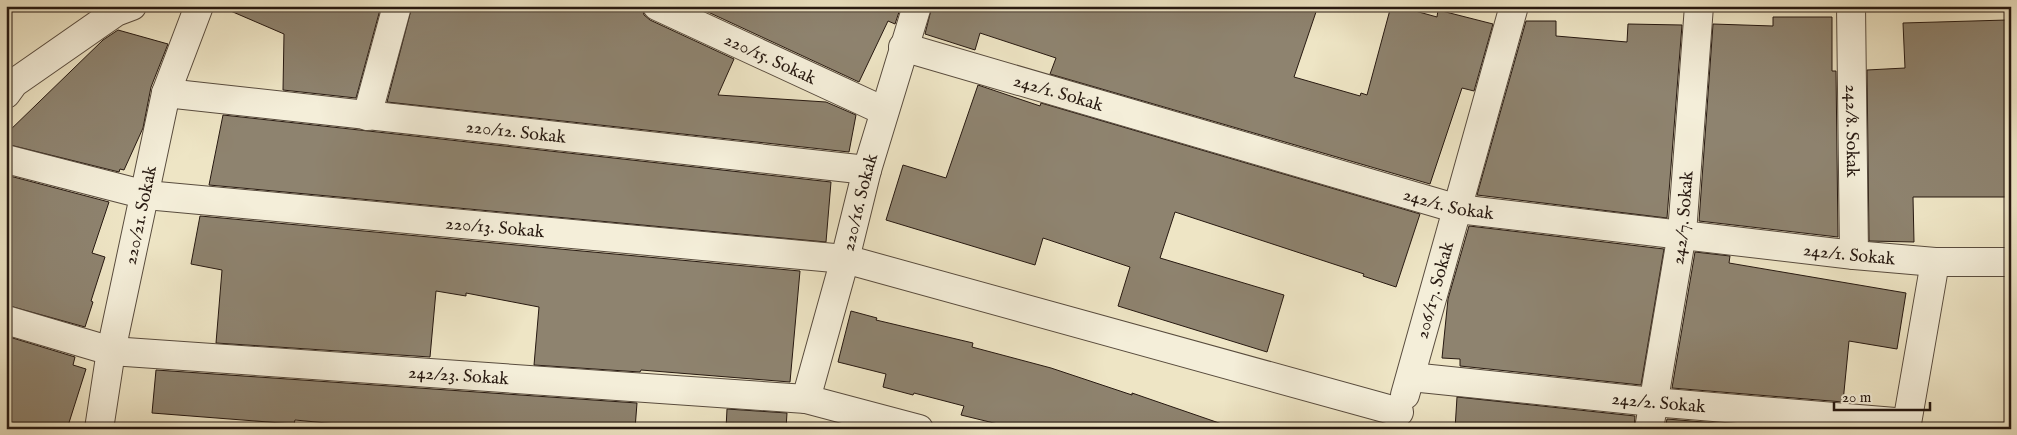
<svg xmlns="http://www.w3.org/2000/svg" width="2017" height="435" font-family="'IM FELL English',serif">
<rect width="100%" height="100%" fill="#eee5c5"/>
<filter id="stains"><feTurbulence type="fractalNoise" baseFrequency=".004" numOctaves="4"/><feColorMatrix values="0 0 0 0 .2 0 0 0 0 .09 0 0 0 0 .02 0 0 0 .5 -.17"/></filter>
<radialGradient id="worn" r=".72"><stop offset=".6" stop-color="#630" stop-opacity="0"/><stop offset="1" stop-color="#630" stop-opacity=".3"/></radialGradient>
<path fill="#8e836f" stroke="#271911" d="M219 6H381L356 98 283 90 284 34Z
M412 6H642L644 15 650 20 734 59 718 95 826 102 856 115 849 152 387 102Z
M695 6H901L895 24 888 21 859 82Z
M932 6H1318L1294 77 1360 96 1361 93 1367 95 1391 6H1397L1437 17 1438 10 1493 24 1474 91 1462 88 1430 184 1050 74 1056 58 980 33 975 50 925 34Z
M1773 17H1832V71H1836L1838 237 1699 221 1713 24 1773 26Z
M2007 20 2011 197H1913L1914 242 1869 241 1867 70 1905 68 1903 23Z
M1526 21H1556V36L1627 42 1628 24 1682 25 1667 218 1477 195Z
M118 30 168 44 151 87 143 128 124 170 120 169 119 172 6 144V134L103 40Z
M978 85 1040 106 1041 103 1420 214 1396 287 1363 276 1364 274 1175 212 1160 258 1284 295 1267 352 1118 306 1130 267 1043 238 1035 265 886 220 903 165 946 178Z
M223 115 831 182 826 242 209 185Z
M6 175 109 202 92 253 105 257 91 301 93 302 85 327 6 305Z
M200 216 800 271 790 382 641 370 640 372 534 365 539 307 466 293V296L436 291 430 357 216 343 222 270 191 264Z
M1469 226 1664 249 1641 385 1460 366V359L1442 358 1448 299Z
M1695 252 1730 256 1729 263 1906 293 1897 349 1849 341 1843 402 1672 388Z
M851 311 877 318 876 320 973 343 972 347 1051 368 1132 395V393L1222 424 1221 429H1001L1002 425 961 415 964 406 914 393 913 395 883 387 886 374 838 362Z
M6 336 75 357 73 365 86 369 67 429H6Z
M156 370 637 403 635 429H390L295 420 294 424 152 413Z
M1457 397 1635 416 1634 429H1455Z
M727 409 787 413 786 429H726Z
M1667 419 1787 429H1665Z"/>
<g fill="none" stroke-linecap="round" stroke-linejoin="round">
<g stroke="#594c3e" stroke-width="30">
<g id="minor">
<path id="s1" d="M657 6 884 111"/>
<path id="s2" d="M1851 6 1854 255"/>
<path id="s3" d="M903 47 1458 209 1854 255 1935 262H2011"/>
<path id="s4" d="M166 93 867 170"/>
<path d="M6 94 14 83 116 12 132 6"/>
<path d="M367 116 397 6"/>
<path id="s5" d="M6 159 146 195 845 259 1399 412"/>
<path id="s6" d="M6 320 111 351 806 399 919 429"/>
<path id="s7" d="M1411 377 1653 402 1907 423"/>
<path id="s8" d="M1405 395 1514 6"/>
<path id="s9" d="M806 399 845 259 867 170 917 6"/>
<path id="s10" d="M99 429 111 351 166 93 199 6"/>
<path id="s11" d="M1649 429 1682 233 1699 6"/>
<path d="M1906 429 1935 262"/>
</g>
</g>
<use href="#minor" stroke="#f4eed9" stroke-width="28"/>
</g>
<g text-anchor="middle" stroke-width="4" stroke-linejoin="round" paint-order="stroke">
<g font-size="18" fill="#271911" stroke="#f4eed9">
<text dy="6" stroke="none"><textPath href="#s1" startOffset="125">220/15. Sokak</textPath></text>
<text dy="6" stroke="none"><textPath href="#s3" startOffset="162">242/1. Sokak</textPath></text>
<text dy="6" stroke="none"><textPath href="#s2" startOffset="125">242/8. Sokak</textPath></text>
<text dy="6" stroke="none"><textPath href="#s4" startOffset="352">220/12. Sokak</textPath></text>
<text dy="6" stroke="none"><textPath href="#s9" startOffset="204">220/16. Sokak</textPath></text>
<text dy="6" stroke="none"><textPath href="#s3" startOffset="568">242/1. Sokak</textPath></text>
<text dy="6" stroke="none"><textPath href="#s10" startOffset="218">220/21. Sokak</textPath></text>
<text dy="6" stroke="none"><textPath href="#s11" startOffset="214">242/7. Sokak</textPath></text>
<text dy="6" stroke="none"><textPath href="#s5" startOffset="495">220/13. Sokak</textPath></text>
<text dy="6" stroke="none"><textPath href="#s3" startOffset="972">242/1. Sokak</textPath></text>
<text dy="6" stroke="none"><textPath href="#s8" startOffset="109">206/17. Sokak</textPath></text>
<text dy="6" stroke="none"><textPath href="#s6" startOffset="458">242/23. Sokak</textPath></text>
<text dy="6" stroke="none"><textPath href="#s7" startOffset="249">242/2. Sokak</textPath></text>
</g>
</g>
<rect width="2017" height="435" fill="none" stroke="#eee5c5" stroke-width="25"/>
<rect x="8" y="8" width="2002" height="420" fill="none" stroke="#271911" stroke-width="2.5"/>
<rect x="12" y="12" width="1992" height="410" fill="none" stroke="#271911"/>
<path d="M1834 402v8h96v-8" fill="none" stroke="#271911" stroke-width="2.5"/>
<text x="1842" y="402" font-size="15" fill="#271911" stroke="#f4eed9" stroke-width="4" paint-order="stroke">20 m</text>
<rect width="100%" height="100%" filter="url(#stains)"/>
<rect width="100%" height="100%" fill="url(#worn)"/>
</svg>
